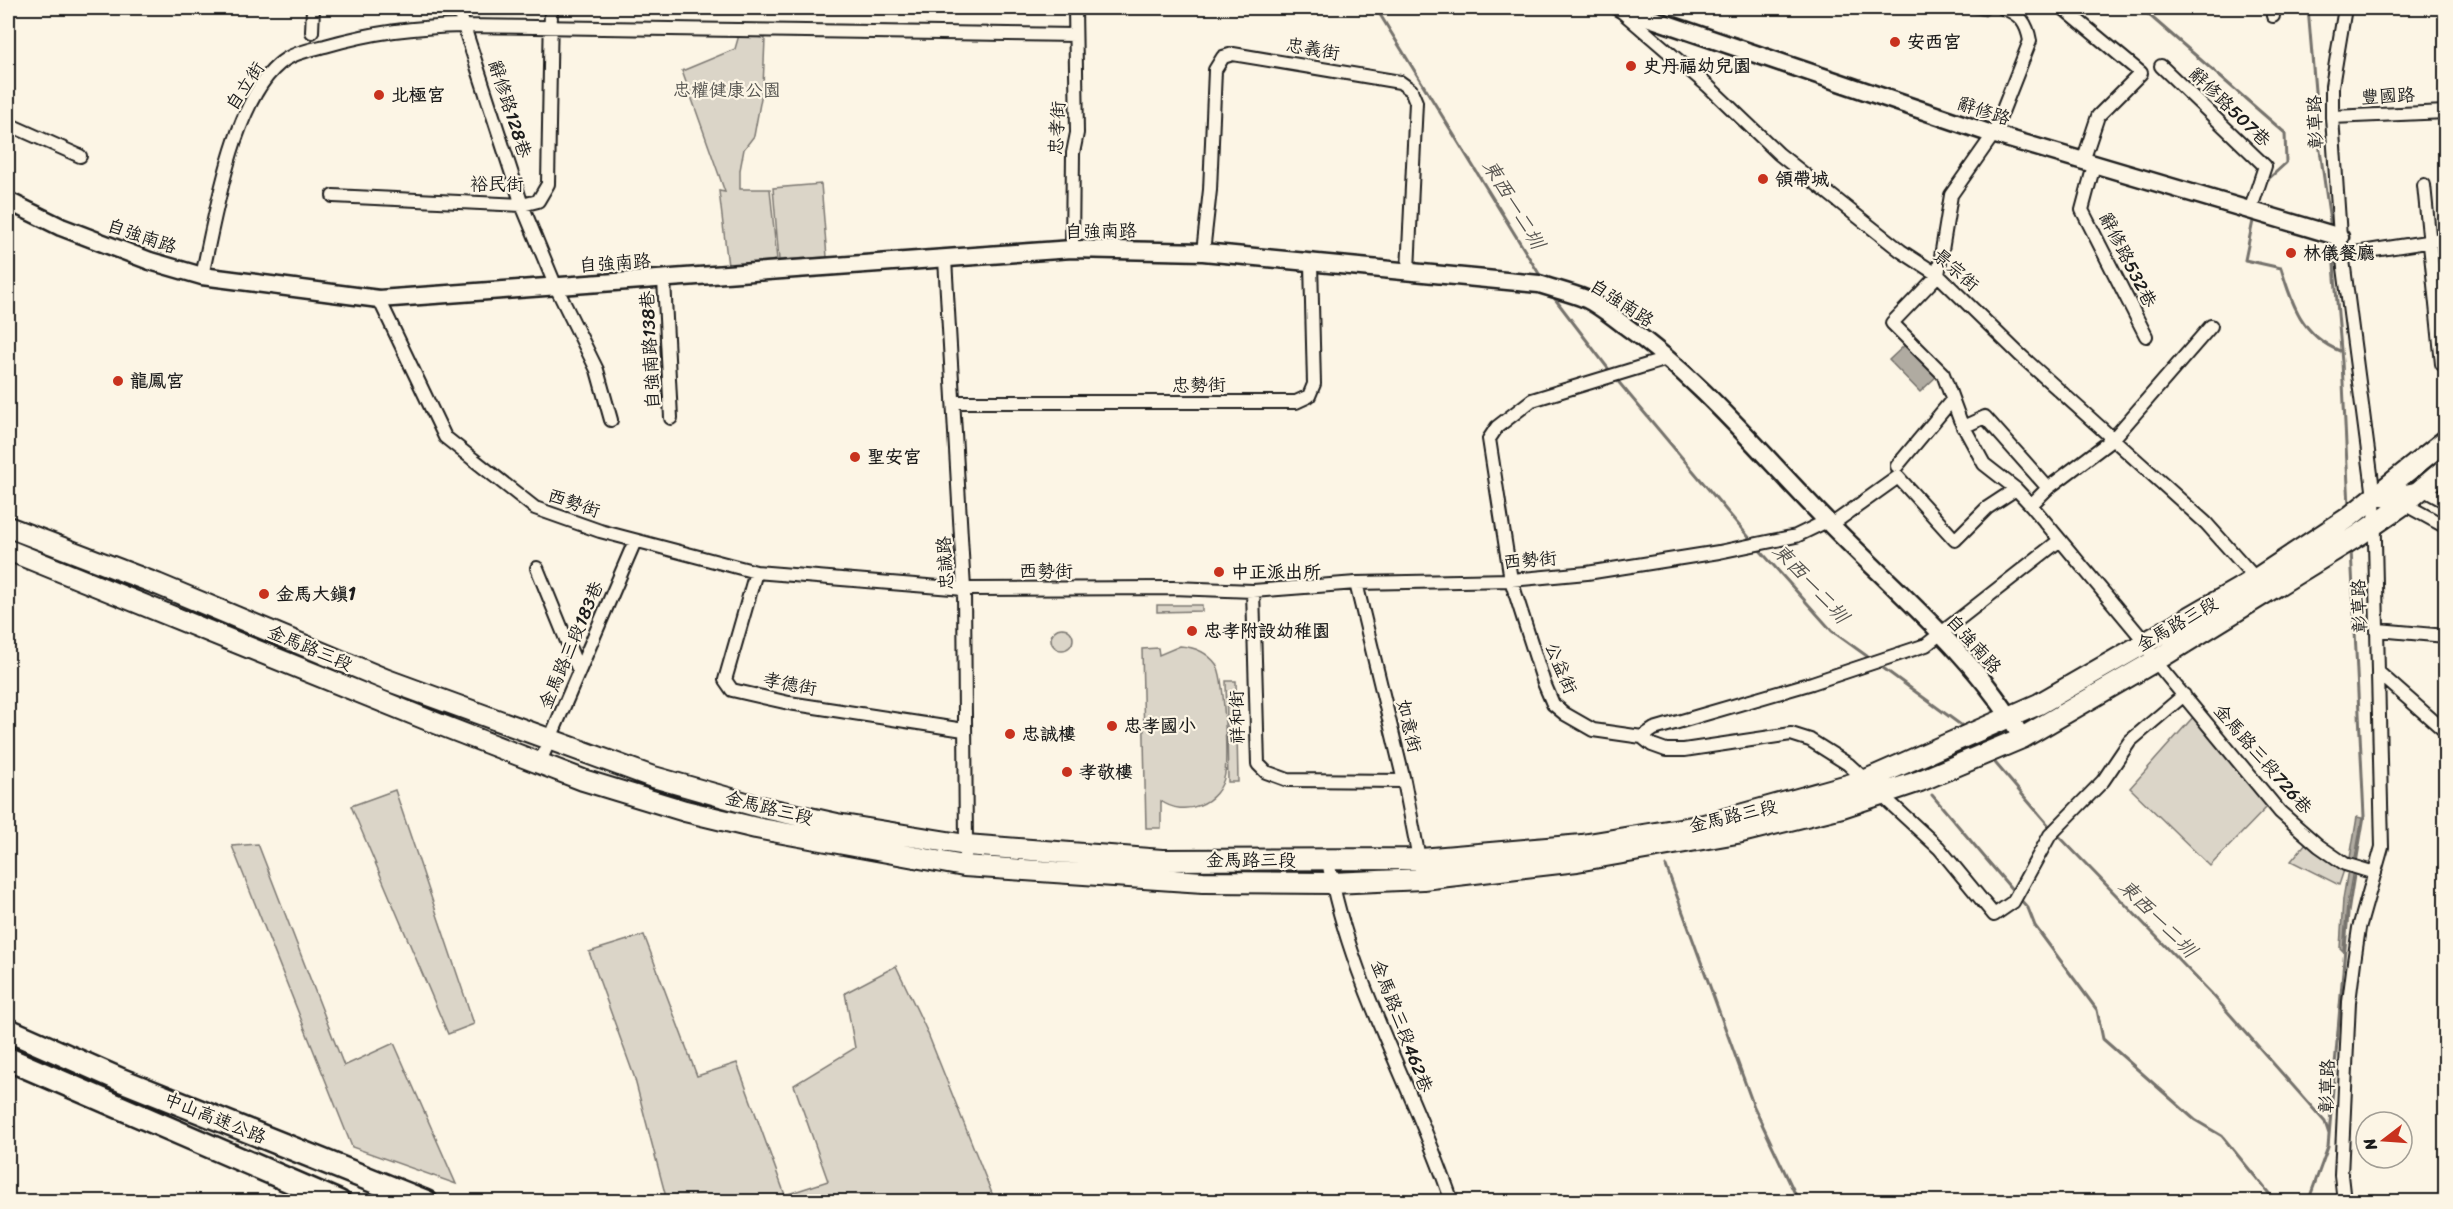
<svg xmlns="http://www.w3.org/2000/svg" width="2453" height="1209" font-family="Sriracha,'LXGW WenKai TC',sans-serif">
<rect width="100%" height="100%" fill="#fcf5e5"/>
<filter id="ink" filterUnits="userSpaceOnUse"><feTurbulence type="fractalNoise" baseFrequency=".0167" numOctaves="2"/><feDisplacementMap in="SourceGraphic" scale="12" xChannelSelector="R" yChannelSelector="G"/><feConvolveMatrix kernelMatrix="1 2 1 2 8 2 1 2 1" color-interpolation-filters="sRGB"/></filter>
<g filter="url(#ink)">
<path fill="#dbd5c8" stroke="#7c7872" stroke-width="1.5" d="M739 35 765 38 763 87 754 136 744 149 740 170V189H770L777 260 728 266 719 191 725 192 682 71 735 49Z
M821 184 827 257 779 260 773 188Z
M1157 605H1202V611L1157 612Z
M1051 639a11 11 0 1 1 22 0a11 11 0 1 1-22 0Z
M1180 646C1195 647 1207 652 1216 664 1225 676 1227 756 1225 774 1220 804 1184 818 1161 801V828H1146L1142 649 1158 648 1159 655Z
M1226 681H1236L1238 782H1228Z
M2195 715 2269 805 2210 866 2130 788Z
M395 790 474 1024 448 1034 351 806Z
M2307 842 2345 867 2339 885 2291 861Z
M258 844 344 1066 394 1043 456 1184 352 1147 232 846Z
M644 935 697 1076 737 1063 785 1195 828 1181 794 1085 855 1048 845 993 896 966 926 1029 995 1201H667L634 1076 589 952Z"/>
<path fill="#b0aba1" stroke="#75726c" stroke-width="1.5" d="M1907 343 1938 375 1920 392 1889 360Z
M2357 817 2362 818 2347 905 2343 951 2340 948 2343 899Z"/>
<g fill="none" stroke-linecap="round" stroke-linejoin="round">
<path stroke="#75726c" stroke-width="3" d="M1376 8 1541 277
M1955 8 1985 15 1995 8
M2141 8 2285 133 2286 163 2264 183
M2308 8 2320 150 2331 228
M2254 216 2245 260 2281 268C2292 304 2302 336 2340 351
M2332 241 2342 362 2349 507
M1552 295 1610 371
M1616 379 1752 541
M1757 547 1832 631 1871 659
M2351 549 2364 816 2356 863
M1879 665 1965 728
M1991 758 2051 828
M1932 795 2014 892
M2056 833 2211 993 2325 1122 2329 1134
M1666 866 1754 1107 1799 1202
M2018 897 2028 908 2035 926 2097 1010 2103 1039 2195 1120 2222 1136 2276 1202
M2308 1202 2328 1147 2348 913 2355 869"/>
<g stroke="#1c1c1c" stroke-width="16">
<path id="street" d="M458 8 522 205 556 287 597 370 611 420
M2003 8C2020 14 2027 23 2030 41L1993 135 1951 195 1938 275 1892 323 1943 374 1960 420 1984 464 2016 489 2031 505 2145 642 2155 661 2280 812 2319 846 2345 864 2375 873
M2063 8 2141 73 2098 116 2083 161
M2272 8 2273 16
M1621 11 1708 86 1779 154 1901 251 1938 275 2019 354 2206 523 2256 579
M312 32 313 8
M2161 66 2265 166 2250 211
M2332 117 2446 112
M8 124 80 156
M2094 165 2082 210 2146 336
M2424 185 2442 364
M333 196 522 205 538 201 548 184 551 8
M1072 249 1073 153 1077 133 1075 8
M1203 252 1210 190 1215 70 1223 57 1233 54 1400 82 1411 90 1416 102 1408 271
M2342 255 2446 239
M945 259 964 589 966 845 964 866
M202 276C215 218 234 92 286 59 297 52 313 49 325 46 374 32 414 27 464 26L1075 35
M664 279 671 418
M379 299 445 437 535 508 600 531 756 572 964 589 1173 588 1253 591 1356 583 1511 580 1587 573 1719 552 1796 536 1827 521
M1667 359 1532 400 1497 427 1489 439 1511 580 1544 683 1553 704 1565 714 1593 730 1642 737 1654 729 1812 683 1926 645 2060 540
M953 402H1296L1309 396 1314 384 1311 263
M1963 427 1985 417 2048 488
M1897 466 1952 400
M2381 496 2421 488 2446 502
M2374 497 2404 504 2446 527
M2031 505 2048 488 2113 439 2211 326
M1831 525 1898 477 1955 540 1987 508 2016 489
M537 568 579 671
M756 572 725 680 732 690 789 703 964 730
M1356 583 1404 781 1423 879
M1253 591 1258 764 1266 772 1288 780 1404 781
M2378 630 2446 636
M2378 672 2446 732
M1642 737 1652 745 1666 750H1684L1791 734 1810 740 1848 764 1939 848 1994 915 2013 902 2050 835 2103 781 2130 741 2184 695
M540 762 635 541
M1328 860C1348 979 1414 1088 1452 1202
M2344 1202 2341 1175 2349 1002 2354 962 2359 928 2382 847 2374 497 2340 237 2332 117V86L2345 8"/>
</g>
<g stroke="#1c1c1c" stroke-width="21">
<path id="secondary" d="M1620 8 1989 133 2340 237
M8 201 61 227 150 261 202 276 379 299 1072 249 1203 252 1539 284C1554 289 1571 293 1586 299 1599 305 1612 316 1624 325 1704 381 1766 460 1835 529 1897 592 1980 661 2022 738"/>
</g>
<g stroke="#1c1c1c" stroke-width="24">
<path id="primary" d="M8 527 157 584 387 680 650 776 760 807 837 824 966 845 1162 860 1421 859 1582 845 1704 825 1866 780 2039 704 2256 579 2348 518 2446 440
M8 550 428 720 583 780 685 811 756 828 964 866 1203 882 1332 883 1423 879 1577 861 1737 833 1842 807 1920 781 2022 738 2155 661 2359 535 2404 504 2446 468"/>
</g>
<g stroke="#1c1c1c" stroke-width="27">
<path id="highway" d="M8 1030 121 1080 426 1202
M8 1059 339 1202"/>
</g>
<use href="#street" stroke="#fcf5e5" stroke-width="12"/>
<use href="#secondary" stroke="#fcf5e5" stroke-width="16"/>
<use href="#primary" stroke="#fcf5e5" stroke-width="20"/>
<use href="#highway" stroke="#fcf5e5" stroke-width="22"/>
</g>
</g>
<g fill="#c8321e" stroke="#fcf5e5" stroke-width="2">
<circle cx="1895" cy="42" r="6"/>
<circle cx="1631" cy="66" r="6"/>
<circle cx="379" cy="95" r="6"/>
<circle cx="1763" cy="179" r="6"/>
<circle cx="2291" cy="253" r="6"/>
<circle cx="118" cy="381" r="6"/>
<circle cx="855" cy="457" r="6"/>
<circle cx="1219" cy="572" r="6"/>
<circle cx="264" cy="594" r="6"/>
<circle cx="1192" cy="631" r="6"/>
<circle cx="1112" cy="726" r="6"/>
<circle cx="1010" cy="734" r="6"/>
<circle cx="1067" cy="772" r="6"/>
</g>
<g text-anchor="middle" stroke-width="4.5" stroke-linejoin="round" paint-order="stroke">
<g font-size="18" font-weight="bold" fill="#1c1c1c" stroke="#fcf5e5" text-anchor="start">
<text x="1907" y="48">安西宮</text>
<text x="1643" y="72">史丹福幼兒園</text>
<text x="391" y="101">北極宮</text>
<text x="1775" y="185">領帶城</text>
<text x="2303" y="259">林儀餐廳</text>
<text x="130" y="387">龍鳳宮</text>
<text x="867" y="463">聖安宮</text>
<text x="1231" y="578">中正派出所</text>
<text x="276" y="600">金馬大鎮1</text>
<text x="1204" y="637">忠孝附設幼稚園</text>
<text x="1124" y="732">忠孝國小</text>
<text x="1022" y="740">忠誠樓</text>
<text x="1079" y="778">孝敬樓</text>
</g>
<g font-size="18" fill="#1c1c1c" stroke="#fcf5e5">
<text transform="translate(1313 49) rotate(10)" y="6">忠義街</text>
<text transform="translate(245 86) rotate(-56)" y="6">自立街</text>
<text transform="translate(2388 96) rotate(-3)" y="6">豐國路</text>
<text transform="translate(2230 107) rotate(44)" y="6">辭修路507巷</text>
<text transform="translate(510 109) rotate(72)" y="6">辭修路128巷</text>
<text transform="translate(1984 111) rotate(18)" y="6">辭修路</text>
<text transform="translate(2315 122) rotate(-92)" y="6">彰草路</text>
<text transform="translate(1057 128) rotate(-87)" y="6">忠孝街</text>
<text x="497" y="190">裕民街</text>
<text transform="translate(1101 231) rotate(-1)" y="6">自強南路</text>
<text transform="translate(142 236) rotate(19)" y="6">自強南路</text>
<text transform="translate(2128 260) rotate(63)" y="6">辭修路532巷</text>
<text transform="translate(615 263) rotate(-4)" y="6">自強南路</text>
<text transform="translate(1956 270) rotate(41)" y="6">景宗街</text>
<text transform="translate(1622 303) rotate(33)" y="6">自強南路</text>
<text transform="translate(650 350) rotate(-93)" y="6">自強南路138巷</text>
<text transform="translate(1199 385) rotate(-1)" y="6">忠勢街</text>
<text transform="translate(574 503) rotate(19)" y="6">西勢街</text>
<text transform="translate(1530 560) rotate(-5)" y="6">西勢街</text>
<text transform="translate(945 563) rotate(-93)" y="6">忠誠路</text>
<text x="1046" y="577">西勢街</text>
<text transform="translate(2359 606) rotate(-92)" y="6">彰草路</text>
<text transform="translate(2177 624) rotate(-30)" y="6">金馬路三段</text>
<text transform="translate(1974 644) rotate(48)" y="6">自強南路</text>
<text transform="translate(571 645) rotate(-67)" y="6">金馬路三段183巷</text>
<text transform="translate(310 648) rotate(23)" y="6">金馬路三段</text>
<text transform="translate(1561 668) rotate(67)" y="6">公益街</text>
<text transform="translate(790 684) rotate(11)" y="6">孝德街</text>
<text transform="translate(1237 717) rotate(-91)" y="6">祥和街</text>
<text transform="translate(1409 726) rotate(76)" y="6">如意街</text>
<text transform="translate(2263 759) rotate(49)" y="6">金馬路三段726巷</text>
<text transform="translate(769 808) rotate(14)" y="6">金馬路三段</text>
<text transform="translate(1733 816) rotate(-13)" y="6">金馬路三段</text>
<text x="1251" y="866">金馬路三段</text>
<text transform="translate(1402 1026) rotate(69)" y="6">金馬路三段462巷</text>
<text transform="translate(2327 1086) rotate(-88)" y="6">彰草路</text>
<text transform="translate(215 1118) rotate(22)" y="6">中山高速公路</text>
</g>
<g font-size="18" fill="#555450" stroke="#fcf5e5">
<text x="727" y="96">忠權健康公園</text>
</g>
<g font-size="20" font-style="italic" fill="#575551" stroke="#fcf5e5">
<text transform="translate(1514 204) rotate(59)" y="7">東西一二圳</text>
<text transform="translate(1811 583) rotate(47)" y="7">東西一二圳</text>
<text transform="translate(2158 918) rotate(45)" y="7">東西一二圳</text>
</g>
</g>
<rect width="2453" height="1209" fill="none" stroke="#fcf5e5" stroke-width="30"/>
<rect x="15" y="15" width="2423" height="1179" fill="none" stroke="#1c1c1c" stroke-width="2" filter="url(#ink)"/>
<g transform="translate(2384 1140) rotate(253)"><circle r="28" fill="#fcf5e5" stroke="#a29e95" stroke-width="1.5"/>
<path d="M0-4.5L10 22L0 15L-10 22Z" fill="#c8321e"/>
<text y="-9" font-size="16" font-weight="bold" text-anchor="middle" fill="#1c1c1c">N</text>
</g>
</svg>
